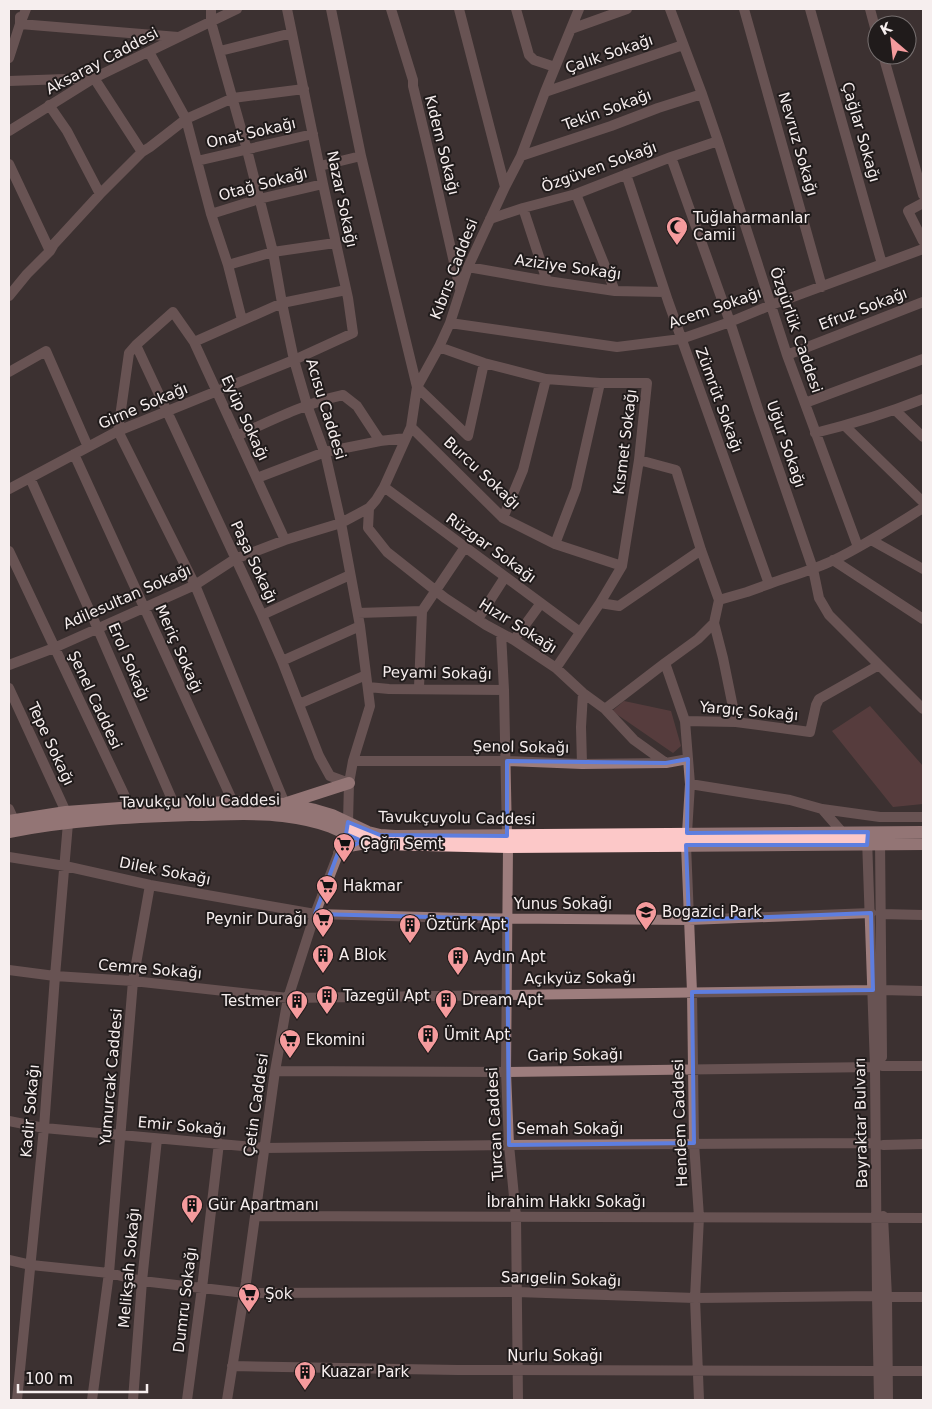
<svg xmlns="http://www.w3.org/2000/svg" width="932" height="1409" font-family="'DejaVu Sans',sans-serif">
<rect width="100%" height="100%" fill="#3d3131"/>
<path fill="#764b4c" d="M624 701 671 711 681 746 673 753 612 711Z
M870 706 923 766V804L893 807 832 731Z"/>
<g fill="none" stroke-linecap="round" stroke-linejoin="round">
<path stroke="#9d7d7d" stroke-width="10" d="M26 9 20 24 178 37
M211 9V22L247 150 273 252 282 303 294 360 307 405 326 457 341 523 360 626 370 706 353 761 349 783 348 822 346 834 315 914 288 998 275 1071 246 1282 227 1400
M331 9 361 156 417 387 468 436 484 363
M391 9 413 80V86L432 165 460 289
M459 9 505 187
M516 9 529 55 534 60 555 67
M670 9 702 94 718 141 787 355 858 547
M744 9 822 287
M810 9 882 264
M870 9 877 35
M571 29 627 9
M220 51 292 33
M149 52 186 119 211 214 228 265 242 320
M883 55 923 195
M9 58 20 24V17
M9 81 94 78 142 152
M545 92 683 45
M49 105 67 131 100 194
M9 131 94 78 237 9
M521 156 611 126 658 108 702 94
M671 157 730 322 758 409 813 569 819 598 829 615 923 709
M197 161 313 134
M9 164 50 251
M320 166 361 156
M626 174 668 301 769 584 747 592 719 600
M576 194 615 291
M923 203 908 211 923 241
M523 208 547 281
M211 214 259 199 323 184
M490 219 523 208 576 194 671 157 718 141
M228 265 273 252 335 243
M468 267 547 281 615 291 665 292
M9 296 27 274 50 251 54 244 100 194 142 152 150 147 186 119 233 98 304 89
M450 323 617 347 681 339 730 322 771 305 923 249
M194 342 282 303 346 290
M136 345 262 615 282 661 319 756 330 776 349 783
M439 347 484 363 546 379 600 383H647L639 460 622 566 600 603 556 668
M787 355 923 302
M9 372 46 351 88 447
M805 403 923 359
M895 410 923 437
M845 426 923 502
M411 427 503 518 555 544 622 566
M815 433C852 424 888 413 923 399
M237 436C272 420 306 403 343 395L357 406 380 441
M74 454 233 802
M639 460 676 470 701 550 719 600 714 623 698 639 665 663 685 721 690 784 687 833
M30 478 97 627 174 804
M257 478 325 452 380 441 406 438
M384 487 580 632
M9 489 118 431 294 360 353 333 348 298 323 184 287 9
M369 508 368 528 387 552 445 598 486 625 514 640 556 668 583 693 605 709 634 740 666 763
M503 518 523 470 546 379
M871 540 923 569
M555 544 576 489 600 383
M9 551 130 807
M833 560 923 619
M769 584C791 576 813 570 834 560 865 545 894 526 923 508
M600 603 619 606 701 550
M358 613 422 611
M262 615 350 575
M478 619 505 577
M714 623 723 658 736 722
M501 633 504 690 507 836
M514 640 541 603
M282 661 360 626
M9 665 54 648 195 585 235 559 285 540 341 523 369 508 376 500 384 487 411 427 417 387 439 347 450 323 468 267 505 187 521 156 545 92 579 9
M368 687 389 689 504 690
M9 688 66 812
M419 688 422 611 465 547
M299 704 366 675
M605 709 665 663
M685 721 736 722 810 732 816 705 819 699 879 665
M353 761H507L582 764 666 763 688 759
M582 764 581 727 583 693
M690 784 790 800 822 809 880 817H923
M285 804 195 585 118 431 129 353 136 345 173 312 194 342 285 540
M9 809 14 820
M822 809 842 832
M867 839 875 1067 877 1296 879 1400
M880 839 882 1057
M686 845 692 992 694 1143 699 1217 695 1298 699 1400
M508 847 506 1072 509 1145 516 1217 518 1400
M338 853 349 847 372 843
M9 857 65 866 150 885 315 914 462 918 689 920 871 913
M881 914 923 915
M9 970 55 976 133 981 288 998 873 990
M882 990 923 991
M882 1066H923
M275 1071 506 1072 875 1067
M9 1121 44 1128 264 1148 509 1145 876 1143
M883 1145 923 1144
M255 1216 923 1218
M883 1216 887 1297 888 1400
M9 1260 31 1265 109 1273 142 1281 245 1293 517 1292 695 1298 877 1296
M887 1297H923
M232 1366 458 1370 878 1371
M888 1371H923
M17 1400 44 1128 55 976 68 823
M92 1400 109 1273 133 981 150 885
M133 1400 142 1281 157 1139
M187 1400 202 1288 219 1143"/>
<path stroke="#fcc8c8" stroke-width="12" d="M287 803 349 783
M9 821 66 812 174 804 233 802 285 804 315 810 332 815 368 832 380 835 395 836 923 832
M9 832C69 820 130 817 191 815 221 815 253 812 283 816 299 818 316 821 331 827 349 835 365 842 385 844L508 847 923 844"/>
</g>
<path d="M0 0H932V1409H0ZM688 759 687 833 868 832 867 845H686L689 920 871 913 873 990 692 992 694 1143 509 1145 507 919 315 914 338 853 362 841 346 834 348 822 380 835 507 836V761L666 763Z" fill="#3d3131" fill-opacity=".55" fill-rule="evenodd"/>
<path fill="none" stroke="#5e7edf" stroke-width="4" stroke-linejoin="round" d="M688 759 687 833 868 832 867 845H686L689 920 871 913 873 990 692 992 694 1143 509 1145 507 919 315 914 338 853 362 841 346 834 348 822 380 835 507 836V761L666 763Z"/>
<defs>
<g id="mosque-pin" transform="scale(1.125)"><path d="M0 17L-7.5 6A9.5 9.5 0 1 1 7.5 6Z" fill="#f59b9d" stroke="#201b1b"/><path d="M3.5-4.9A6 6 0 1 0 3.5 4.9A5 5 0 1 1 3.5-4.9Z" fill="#111"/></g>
<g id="supermarket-pin" transform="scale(1.125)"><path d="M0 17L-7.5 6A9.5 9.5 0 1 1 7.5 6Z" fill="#f59b9d" stroke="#201b1b"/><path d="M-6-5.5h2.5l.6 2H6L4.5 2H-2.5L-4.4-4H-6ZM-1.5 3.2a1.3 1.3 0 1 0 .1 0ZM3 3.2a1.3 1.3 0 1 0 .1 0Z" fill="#111"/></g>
<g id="school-pin" transform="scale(1.125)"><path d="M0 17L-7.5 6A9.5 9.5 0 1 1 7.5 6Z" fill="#f59b9d" stroke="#201b1b"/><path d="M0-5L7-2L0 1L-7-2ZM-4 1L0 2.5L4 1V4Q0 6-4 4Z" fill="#111"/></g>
<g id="building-pin" transform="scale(1.125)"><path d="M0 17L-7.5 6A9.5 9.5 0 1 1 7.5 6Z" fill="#f59b9d" stroke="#201b1b"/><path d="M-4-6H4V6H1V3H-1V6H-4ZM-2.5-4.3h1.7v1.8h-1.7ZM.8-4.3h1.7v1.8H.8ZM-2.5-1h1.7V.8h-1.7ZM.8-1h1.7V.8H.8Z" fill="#111"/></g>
</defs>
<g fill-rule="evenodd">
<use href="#mosque-pin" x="677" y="227"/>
<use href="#supermarket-pin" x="344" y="844"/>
<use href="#supermarket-pin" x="327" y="886"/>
<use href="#school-pin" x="646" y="912"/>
<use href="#supermarket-pin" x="323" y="919"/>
<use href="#building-pin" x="410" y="925"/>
<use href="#building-pin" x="323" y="955"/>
<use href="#building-pin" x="458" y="957"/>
<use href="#building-pin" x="327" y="996"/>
<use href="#building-pin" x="446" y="1000"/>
<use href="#building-pin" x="297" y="1001"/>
<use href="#building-pin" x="428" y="1035"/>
<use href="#supermarket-pin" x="290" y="1040"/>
<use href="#building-pin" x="192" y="1205"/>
<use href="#supermarket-pin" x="249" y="1294"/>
<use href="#building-pin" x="305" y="1372"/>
</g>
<g text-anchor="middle" stroke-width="4" stroke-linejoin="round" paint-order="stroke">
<g font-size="15" fill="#f6eeee" stroke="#201b1b">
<text transform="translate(609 54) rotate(-19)" y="5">Çalık Sokağı</text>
<text transform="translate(102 61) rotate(-28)" y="5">Aksaray Caddesi</text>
<text transform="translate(607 110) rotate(-20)" y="5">Tekin Sokağı</text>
<text transform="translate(861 132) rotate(74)" y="5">Çağlar Sokağı</text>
<text transform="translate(251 133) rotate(-13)" y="5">Onat Sokağı</text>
<text transform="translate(798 144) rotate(74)" y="5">Nevruz Sokağı</text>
<text transform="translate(442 145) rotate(76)" y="5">Kıdem Sokağı</text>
<text transform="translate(599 167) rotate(-20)" y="5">Özgüven Sokağı</text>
<text transform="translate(263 184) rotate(-15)" y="5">Otağ Sokağı</text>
<text transform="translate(342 199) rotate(78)" y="5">Nazar Sokağı</text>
<text transform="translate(568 267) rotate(8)" y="5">Aziziye Sokağı</text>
<text transform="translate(454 269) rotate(-69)" y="5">Kıbrıs Caddesi</text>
<text transform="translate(715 308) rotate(-19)" y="5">Acem Sokağı</text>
<text transform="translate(863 309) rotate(-21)" y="5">Efruz Sokağı</text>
<text transform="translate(796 330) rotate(71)" y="5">Özgürlük Caddesi</text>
<text transform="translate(719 400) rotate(70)" y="5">Zümrüt Sokağı</text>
<text transform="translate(143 406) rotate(-23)" y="5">Girne Sokağı</text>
<text transform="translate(326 409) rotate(73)" y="5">Acısu Caddesi</text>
<text transform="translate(245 418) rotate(65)" y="5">Eyüp Sokağı</text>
<text transform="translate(625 442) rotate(-83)" y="5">Kısmet Sokağı</text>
<text transform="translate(786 444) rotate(71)" y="5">Uğur Sokağı</text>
<text transform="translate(482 473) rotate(43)" y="5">Burcu Sokağı</text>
<text transform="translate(491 548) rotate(36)" y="5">Rüzgar Sokağı</text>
<text transform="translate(254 562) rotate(65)" y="5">Paşa Sokağı</text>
<text transform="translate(127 597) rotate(-24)" y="5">Adilesultan Sokağı</text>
<text transform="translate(518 626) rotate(32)" y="5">Hızır Sokağı</text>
<text transform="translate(179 649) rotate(66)" y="5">Meriç Sokağı</text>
<text transform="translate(129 662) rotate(67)" y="5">Erol Sokağı</text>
<text transform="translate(437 673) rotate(1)" y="5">Peyami Sokağı</text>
<text transform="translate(95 700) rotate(65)" y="5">Şenel Caddesi</text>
<text transform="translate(749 711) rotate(5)" y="5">Yargıç Sokağı</text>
<text transform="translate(51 744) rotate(65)" y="5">Tepe Sokağı</text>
<text transform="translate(521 747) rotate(1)" y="5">Şenol Sokağı</text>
<text transform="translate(200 801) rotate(-1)" y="5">Tavukçu Yolu Caddesi</text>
<text transform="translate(457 818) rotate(1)" y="5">Tavukçuyolu Caddesi</text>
<text transform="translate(165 871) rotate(11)" y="5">Dilek Sokağı</text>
<text x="563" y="909">Yunus Sokağı</text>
<text transform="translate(150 969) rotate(5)" y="5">Cemre Sokağı</text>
<text transform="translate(580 978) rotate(-1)" y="5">Açıkyüz Sokağı</text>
<text transform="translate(575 1055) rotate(-1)" y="5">Garip Sokağı</text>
<text transform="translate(111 1077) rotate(-85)" y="5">Yumurcak Caddesi</text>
<text transform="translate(256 1105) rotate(-82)" y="5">Çetin Caddesi</text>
<text transform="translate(30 1111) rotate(-85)" y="5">Kadir Sokağı</text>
<text transform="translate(680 1123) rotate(-92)" y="5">Hendem Caddesi</text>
<text transform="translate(861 1123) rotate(-91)" y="5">Bayraktar Bulvarı</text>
<text transform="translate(495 1124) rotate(-93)" y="5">Turcan Caddesi</text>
<text transform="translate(182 1126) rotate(5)" y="5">Emir Sokağı</text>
<text x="570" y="1134">Semah Sokağı</text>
<text x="566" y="1207">İbrahim Hakkı Sokağı</text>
<text transform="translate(129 1268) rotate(-85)" y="5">Melikşah Sokağı</text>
<text transform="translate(561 1279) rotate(2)" y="5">Sarıgelin Sokağı</text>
<text transform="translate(185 1300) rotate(-83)" y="5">Dumru Sokağı</text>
<text x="555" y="1361">Nurlu Sokağı</text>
</g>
<g font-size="15" fill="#f6eeee" stroke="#201b1b" text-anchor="start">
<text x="693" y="223">Tuğlaharmanlar<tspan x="693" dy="17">Camii</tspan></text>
<text x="360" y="849">Çağrı Semt</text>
<text x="343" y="891">Hakmar</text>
<text x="662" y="917">Bogazici Park</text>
<text x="307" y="924" text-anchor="end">Peynir Durağı</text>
<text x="426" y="930">Öztürk Apt</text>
<text x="339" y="960">A Blok</text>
<text x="474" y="962">Aydın Apt</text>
<text x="343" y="1001">Tazegül Apt</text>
<text x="462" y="1005">Dream Apt</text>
<text x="281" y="1006" text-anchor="end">Testmer</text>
<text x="444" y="1040">Ümit Apt</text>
<text x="306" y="1045">Ekomini</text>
<text x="208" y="1210">Gür Apartmanı</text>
<text x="265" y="1299">Şok</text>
<text x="321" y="1377">Kuazar Park</text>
</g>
</g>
<rect width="932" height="1409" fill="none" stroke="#f6eeee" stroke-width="20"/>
<g transform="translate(892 40) rotate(332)"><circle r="24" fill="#201b1b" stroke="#766f6f"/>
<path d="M0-4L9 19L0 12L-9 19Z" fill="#f59b9d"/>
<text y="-8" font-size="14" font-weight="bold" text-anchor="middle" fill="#f6eeee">K</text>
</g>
<path d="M18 1384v8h129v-8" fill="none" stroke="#f6eeee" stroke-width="2.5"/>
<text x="25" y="1384" font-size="15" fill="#f6eeee" stroke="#201b1b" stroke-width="4" paint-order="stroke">100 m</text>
</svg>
